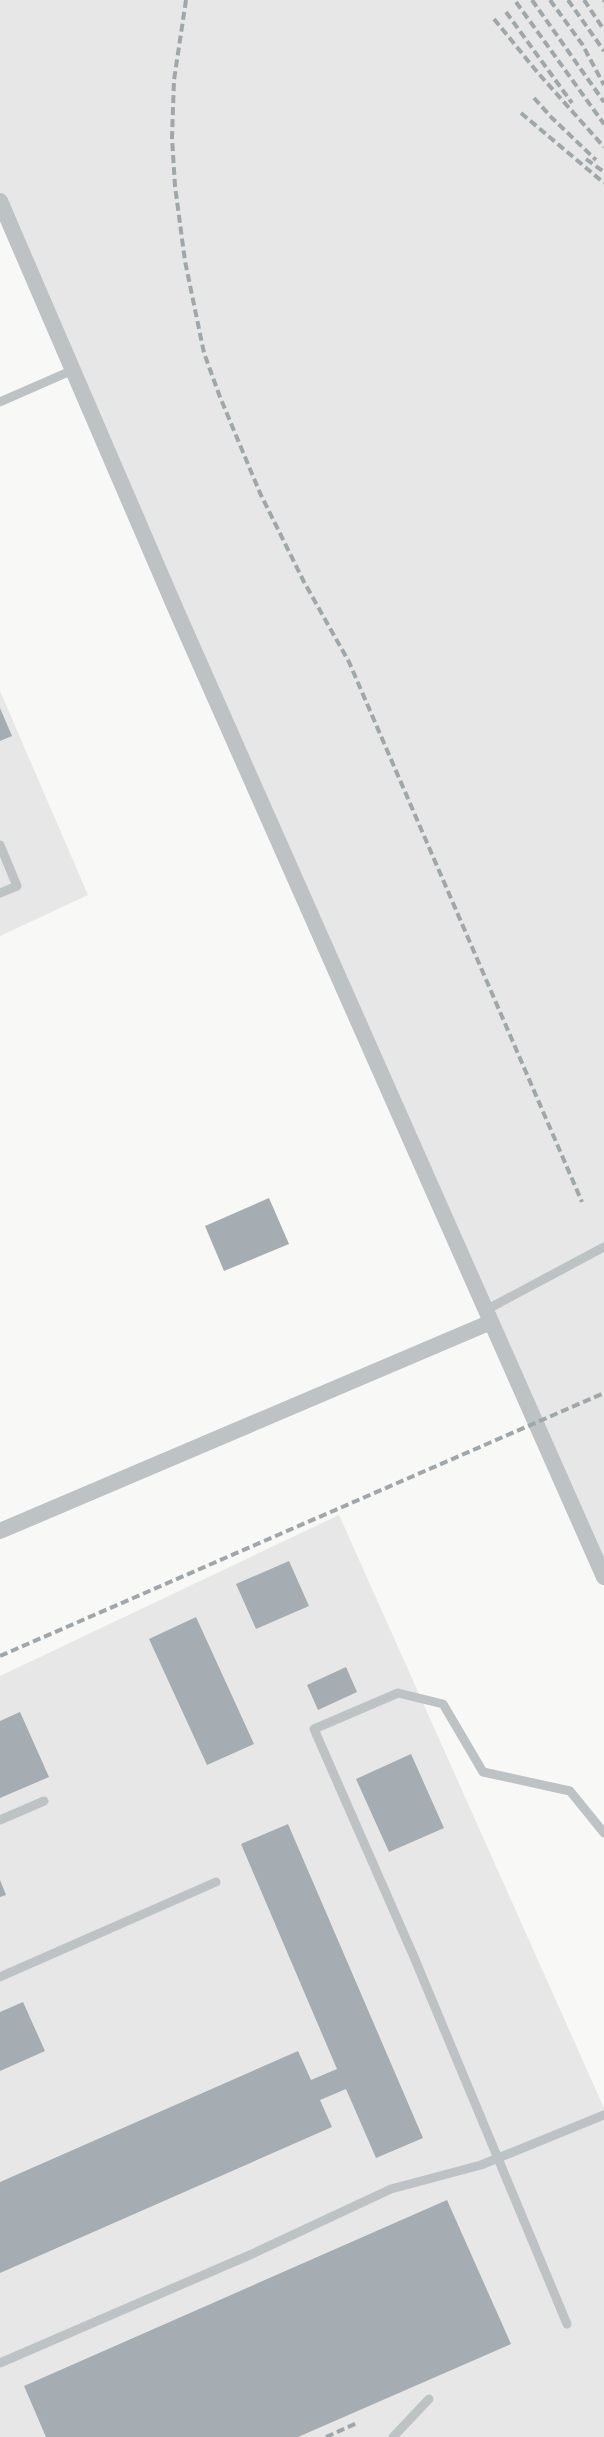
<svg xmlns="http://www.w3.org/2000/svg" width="604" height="2437" font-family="Overpass,sans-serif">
<rect width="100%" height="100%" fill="#f8f8f6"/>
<path fill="#e6e7e6" d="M0 0H604V1574L0 198Z
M0 691 88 895 0 936Z
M339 1515 604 2108V2437H0V1676Z"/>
<path fill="#a5adb2" d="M0 708 12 736 0 741Z
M269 1198 289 1244 224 1271 205 1226Z
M289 1561 309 1606 256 1629 236 1584Z
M196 1617 254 1744 207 1765 149 1639Z
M346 1667 357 1692 318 1710 307 1685Z
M20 1712 49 1777 0 1798V1721Z
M411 1754 444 1828 389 1852 356 1779Z
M288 1824 423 2138 376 2158 346 2089 320 2100 332 2127 0 2273V2182L298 2051 311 2080 337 2069 241 1844Z
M0 1880 6 1895 0 1897Z
M23 2002 45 2051 0 2071V2012Z
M447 2200 511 2344 298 2437H46L24 2386Z"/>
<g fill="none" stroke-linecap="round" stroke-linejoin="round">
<path stroke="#bdc2c5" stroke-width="9" d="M0 402 73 370
M0 845 17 886 0 893
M486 1310 604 1247
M0 1820 44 1801
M0 1977 216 1882
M567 2324 414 1957 314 1729 398 1693 443 1704 483 1772 570 1791 604 1833
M0 2363 252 2254 391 2189 481 2165 604 2115
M393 2437 429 2399"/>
<path stroke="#bdc2c5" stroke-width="16" d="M0 201 177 612 604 1577
M0 1531 491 1322"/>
<path stroke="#a0a7ab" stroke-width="4" stroke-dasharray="8 4" stroke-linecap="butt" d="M186 0 174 80 172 138 175 186 185 261 204 353 220 397 260 493 304 582 349 662 582 1202
M532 0 604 102
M550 0 582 44 604 85
M568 0 604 51
M584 0 604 30
M603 0 604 1
M516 2 604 124
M506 12 572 103
M494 19 538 73 604 147
M534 98 552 118 596 160
M521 113 604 183
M586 159 604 172
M0 1656 604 1393
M326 2437 357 2423"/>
</g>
</svg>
